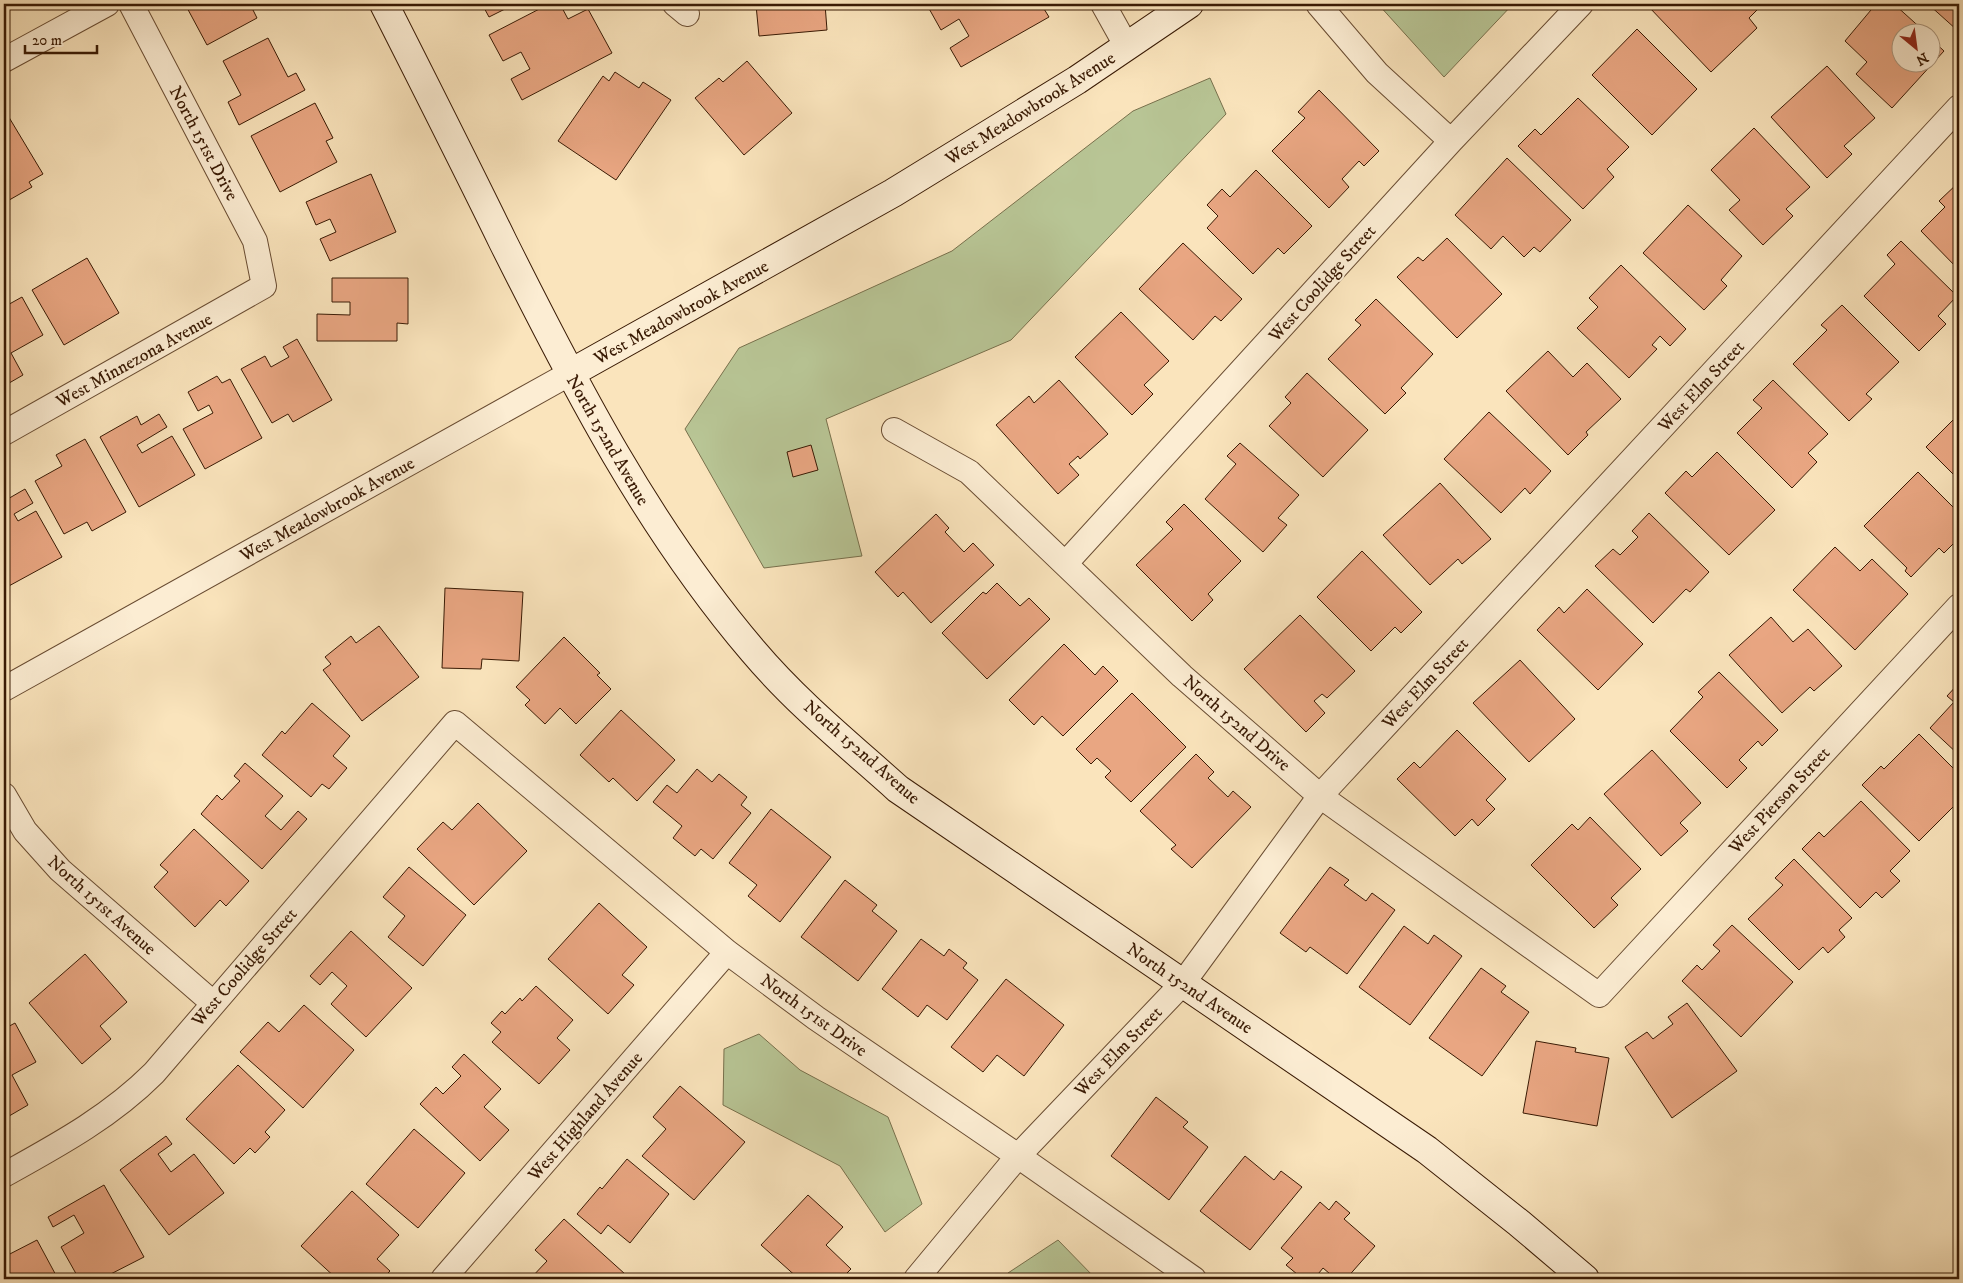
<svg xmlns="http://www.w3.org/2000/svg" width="1963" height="1283" font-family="'IM FELL DW Pica',serif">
<rect width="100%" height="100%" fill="#fae4bc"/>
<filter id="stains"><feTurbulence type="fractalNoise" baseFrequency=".004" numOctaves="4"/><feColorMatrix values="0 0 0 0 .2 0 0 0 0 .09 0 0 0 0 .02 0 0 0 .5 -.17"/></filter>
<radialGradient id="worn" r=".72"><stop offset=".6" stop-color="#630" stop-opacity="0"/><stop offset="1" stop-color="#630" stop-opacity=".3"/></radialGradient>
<path fill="#b8c595" stroke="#78704c" d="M1378 4H1513L1444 77Z
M1210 78 1226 114 1011 340 826 419 862 556 764 568 685 429 739 348 952 251 1133 111Z
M759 1034 800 1070 888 1117 922 1204 885 1232 840 1166 723 1105 724 1049Z
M1058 1240 1096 1279H1006L1008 1273Z"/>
<path fill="#e9a682" stroke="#391a04" d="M185 4H250L257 18 207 45Z
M482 4H515L489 17Z
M549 4H560L568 19 588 9 612 53 522 100 511 79 530 69 521 52 503 61 489 35Z
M761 4H825L827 30 759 36 756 5Z
M928 4H1041L1049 17 961 67 950 48 969 36 959 19 941 30 927 5Z
M1650 4H1750L1757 10 1749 18 1757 28 1711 72 1648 6Z
M1876 4H1894L1925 32H1900V62H1930V38L1944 51 1892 108 1856 74 1867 62 1845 41Z
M1928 4H1959V28L1957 30Z
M1637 29 1697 89 1652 135 1592 75Z
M268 38 288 77 296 73 305 90 239 125 228 102 241 95 223 61Z
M747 61 792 113 744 155 695 98 719 78 723 82Z
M1827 66 1875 118 1844 146 1852 154 1827 178 1771 117Z
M615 72 639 88 643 82 671 100 616 180 558 141 603 76 609 81Z
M1319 90 1379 151 1364 166 1359 161 1342 179 1349 187 1329 208 1272 151 1305 118 1298 112Z
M1578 98 1629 147 1607 169 1614 177 1583 209 1518 146 1535 129 1541 135Z
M315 103 333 138 326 141 337 162 280 192 251 136Z
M4 109 43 174 29 182 32 187 4 203Z
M1754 128 1810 187 1786 209 1793 216 1763 245 1729 210 1740 200 1711 170Z
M1507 158 1571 220 1540 252 1534 247 1524 257 1503 236 1491 249 1455 215Z
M1256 170 1312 226 1284 254 1278 248 1253 274 1207 228 1218 216 1207 205 1222 189 1230 197Z
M371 174 396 232 330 261 320 239 336 232 330 219 316 225 306 202Z
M1959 182V270L1921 231 1945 207 1939 201Z
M1688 205 1742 256 1721 280 1727 286 1704 310 1643 253Z
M1447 238 1502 294 1457 338 1397 277 1418 257 1423 261Z
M1901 241 1957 296 1938 316 1946 324 1919 351 1864 296 1895 264 1887 255Z
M1183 243 1242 299 1221 321 1215 316 1193 340 1139 289Z
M87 258 119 313 64 345 32 290Z
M1621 265 1686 329 1670 346 1660 336 1652 345 1657 349 1629 378 1577 328 1598 307 1589 298Z
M332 278H408V324L397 323V341H317V314L350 315V302H332Z
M22 297 43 335 11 353 23 375 4 386V307Z
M1376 299 1433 354 1401 388 1406 393 1385 414 1328 359 1361 325 1355 320Z
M1842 305 1899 362 1866 394 1872 399 1849 421 1793 364 1827 330 1821 325Z
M1121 312 1169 361 1144 385 1153 394 1132 415 1075 357Z
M297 339 332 400 293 422 288 414 272 423 241 369 265 356 271 367 289 357 283 347Z
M1548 351 1573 377 1587 363 1621 399 1586 432 1588 435 1568 455 1506 391Z
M1307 373 1368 430 1323 477 1269 426 1291 403 1285 397Z
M217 376 222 383 230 379 262 438 205 469 183 429 213 413 209 405 198 411 188 392Z
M1059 380 1108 434 1080 459 1078 456 1069 464 1079 475 1058 494 996 425 1029 396 1034 403Z
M1773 380 1828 434 1808 453 1817 462 1792 488 1737 433 1762 408 1753 400Z
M1489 412 1551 471 1530 494 1525 488 1501 513 1444 459Z
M159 414 167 427 137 445 142 453 172 436 195 475 139 507 100 437 137 416 141 425Z
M1959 414V480L1926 447Z
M85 439 126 512 92 531 87 522 64 534 35 481 62 466 56 455Z
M1240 443 1299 495 1278 518 1287 525 1263 552 1205 499 1236 464 1227 456Z
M811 445 818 470 793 477 787 452Z
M1717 452 1775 510 1729 555 1665 493 1686 471 1692 477Z
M1918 472 1959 513V538L1944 553 1939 548 1911 577 1905 571 1907 568 1864 526Z
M1440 483 1491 539 1462 564 1458 559 1430 585 1383 535Z
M25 489 33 503 14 514 18 521 36 511 62 557 7 587 4 581V497L6 500Z
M1184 504 1241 561 1208 594 1213 600 1192 621 1136 565 1173 529 1166 522Z
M1649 513 1709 572 1690 592 1686 589 1653 623 1595 566 1613 549 1620 555 1638 537 1632 531Z
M936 514 949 528 945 532 964 552 973 543 994 565 931 623 903 592 898 597 875 572Z
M1835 547 1860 571 1872 559 1908 594 1855 650 1793 590Z
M1362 551 1422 612 1401 633 1395 627 1371 651 1317 597Z
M997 583 1020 606 1029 598 1050 619 987 679 942 633 983 592 986 594Z
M445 588 523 592 519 661 482 659 481 669 442 668Z
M1587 589 1643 644 1598 690 1537 630 1559 607 1564 613Z
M1300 615 1355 671 1327 698 1322 694 1314 701 1325 713 1306 732 1244 669Z
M1771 617 1793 642 1808 629 1842 666 1814 691 1810 687 1782 713 1729 655Z
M379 626 419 677 362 721 323 670 331 664 325 657 351 636 356 643Z
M564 637 600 673 597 675 611 689 576 724 560 708 545 724 525 705 530 700 516 687Z
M1064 644 1095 675 1103 666 1118 681 1063 736 1042 716 1034 725 1009 700Z
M1520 660 1575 719 1529 762 1473 703Z
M1719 672 1778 730 1762 746 1758 741 1739 760 1747 768 1727 788 1670 731 1703 697 1698 692Z
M1959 683V755L1930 728 1954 702 1947 696Z
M1132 693 1186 747 1131 802 1105 777 1111 771 1097 758 1091 764 1076 749Z
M312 703 350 736 333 756 347 768 329 789 322 784 311 797 262 755 282 731 285 734Z
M621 710 675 760 637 801 613 778 609 782 580 755Z
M1457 730 1506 779 1486 800 1495 809 1478 826 1472 819 1455 836 1397 779 1414 762 1420 768Z
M1919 734 1959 774V806L1956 809 1953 807 1919 841 1862 785 1881 766 1884 769Z
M1652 750 1701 803 1680 823 1688 831 1661 856 1604 794Z
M1196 754 1214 772 1208 778 1228 797 1233 791 1251 807 1192 868 1171 849 1176 845 1140 811Z
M245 763 283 796 265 816 281 830 298 811 307 819 262 869 201 814 217 795 222 800 240 781 234 776Z
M697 769 712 782 719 774 747 797 741 805 751 813 713 859 701 849 695 856 673 838 682 826 653 802 667 785 677 793Z
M1861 801 1910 851 1890 871 1900 881 1882 898 1876 892 1860 908 1802 849 1819 832 1824 837Z
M478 803 527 851 474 905 417 849 443 822 452 830Z
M771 809 831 857 780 922 748 896 757 885 729 863Z
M1590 817 1641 869 1611 898 1618 905 1594 928 1531 865 1572 824 1578 830Z
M194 829 249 881 226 906 220 900 195 927 154 887 168 872 160 865Z
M1794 859 1852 918 1839 930 1845 937 1828 953 1823 947 1799 970 1748 919 1783 885 1775 878Z
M409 867 466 915 423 966 388 937 405 916 383 897Z
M1330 867 1349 880 1344 885 1366 901 1372 893 1395 910 1347 974 1310 947 1306 952 1280 933Z
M845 880 877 905 872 911 897 931 858 981 801 937Z
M599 903 647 947 622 975 634 985 608 1014 548 959Z
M1732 925 1793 982 1741 1037 1682 981 1697 965 1702 970 1720 951 1713 945Z
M1404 926 1428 944 1434 935 1462 956 1410 1025 1359 987Z
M351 931 412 988 366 1037 331 1004 347 986 332 972 320 985 310 976Z
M921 939 944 956 949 949 967 963 963 968 978 980 947 1020 927 1005 918 1017 882 989Z
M85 954 127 1002 100 1026 111 1039 82 1064 29 1003Z
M1481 968 1506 986 1501 992 1529 1012 1482 1076 1429 1038Z
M1006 979 1064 1025 1024 1076 997 1055 983 1072 951 1047Z
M536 986 573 1020 557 1038 570 1050 539 1084 492 1042 501 1032 491 1023 502 1011 505 1014 520 998 522 1001Z
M1687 1003 1737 1071 1672 1118 1625 1047 1647 1032 1653 1039 1673 1024 1668 1017Z
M304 1005 354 1050 303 1108 240 1052 268 1022 279 1032Z
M15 1023 36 1062 12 1075 28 1105 4 1119V1029Z
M1536 1041 1576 1048 1575 1052 1609 1058 1597 1126 1523 1113Z
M464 1054 501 1089 484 1107 509 1130 480 1161 420 1104 436 1087 443 1094 461 1076 452 1067Z
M238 1065 285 1110 265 1132 270 1137 255 1153 250 1148 234 1164 186 1119Z
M680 1086 745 1142 694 1200 642 1156 666 1129 653 1117Z
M1156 1097 1188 1122 1183 1127 1208 1147 1169 1200 1111 1156Z
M414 1129 465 1173 418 1228 366 1184Z
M166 1136 172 1144 158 1154 171 1172 194 1154 224 1193 169 1235 120 1170Z
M1245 1156 1274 1180 1281 1171 1302 1187 1250 1250 1200 1211Z
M627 1159 669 1194 630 1243 608 1225 601 1234 577 1214 600 1187 602 1189Z
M104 1185 144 1257 101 1279H79L61 1247 84 1233 74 1215 53 1227 48 1217Z
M352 1191 399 1235 377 1259 390 1271 382 1279H337L301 1246Z
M808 1195 843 1227 826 1245 851 1269 841 1279H799L761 1245Z
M1336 1201 1350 1213 1344 1219 1375 1246 1346 1279H1336L1323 1268 1314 1279H1303L1286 1265 1293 1258 1281 1248 1320 1202 1329 1210Z
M564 1219 625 1274 620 1279H530L547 1261 535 1250Z
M37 1240 58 1279H4V1257Z"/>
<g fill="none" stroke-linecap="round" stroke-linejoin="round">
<g stroke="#694c32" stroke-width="26">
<path id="street" d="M675 4 687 14
M1103 4 1127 47
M1318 4 1377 73 1451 141
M4 60 107 4
M894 430 969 472 1182 676 1320 796 1599 995 1959 606
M4 433 264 286 255 241 131 4
M1065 564 1451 141 1581 4
M4 689 569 374
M4 795 25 831 60 870 213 1003
M4 1175C58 1145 110 1117 154 1073L455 723 727 952 816 1018 1018 1156 1194 1279
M443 1279 727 952
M916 1279 1018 1156 1183 983 1320 796 1959 107"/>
</g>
<g stroke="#391a04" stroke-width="30">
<path id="secondary" d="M384 4C424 83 464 162 503 242 575 386 648 528 753 651 796 702 849 745 898 789L1427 1150 1519 1223 1585 1279
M569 374 893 193 1077 80 1189 4"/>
</g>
<use href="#street" stroke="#fcedd3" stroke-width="24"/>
<use href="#secondary" stroke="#fcedd3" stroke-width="28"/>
</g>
<g text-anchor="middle" stroke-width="4" stroke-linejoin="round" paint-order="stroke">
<g font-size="18" fill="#391a04" stroke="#fcedd3">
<text transform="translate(1030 108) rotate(-32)" y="6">West Meadowbrook Avenue</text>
<text transform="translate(204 143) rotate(62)" y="6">North 151st Drive</text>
<text transform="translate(1322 283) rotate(-48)" y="6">West Coolidge Street</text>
<text transform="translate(681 312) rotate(-29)" y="6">West Meadowbrook Avenue</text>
<text transform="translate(134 360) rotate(-29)" y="6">West Minnezona Avenue</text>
<text transform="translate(1701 386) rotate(-47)" y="6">West Elm Street</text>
<text transform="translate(608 440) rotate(60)" y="6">North 152nd Avenue</text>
<text transform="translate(327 509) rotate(-29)" y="6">West Meadowbrook Avenue</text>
<text transform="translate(1425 683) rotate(-47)" y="6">West Elm Street</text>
<text transform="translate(1237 723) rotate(41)" y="6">North 152nd Drive</text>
<text transform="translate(862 752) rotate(41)" y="6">North 152nd Avenue</text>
<text transform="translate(1779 800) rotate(-47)" y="6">West Pierson Street</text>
<text transform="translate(102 905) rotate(42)" y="6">North 151st Avenue</text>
<text transform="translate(244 967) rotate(-49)" y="6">West Coolidge Street</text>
<text transform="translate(1190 988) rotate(34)" y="6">North 152nd Avenue</text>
<text transform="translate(814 1015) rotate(36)" y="6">North 151st Drive</text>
<text transform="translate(1118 1051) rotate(-46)" y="6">West Elm Street</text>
<text transform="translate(585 1116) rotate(-49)" y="6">West Highland Avenue</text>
</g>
</g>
<rect width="1963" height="1283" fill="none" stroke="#fae4bc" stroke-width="20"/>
<rect x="5" y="5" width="1953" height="1273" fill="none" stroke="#391a04" stroke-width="2.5"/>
<rect x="10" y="10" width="1943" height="1263" fill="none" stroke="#391a04"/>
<g transform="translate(1916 48) rotate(151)"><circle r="24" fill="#fcedd3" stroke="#ae9980"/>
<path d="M0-4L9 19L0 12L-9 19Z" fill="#8f2418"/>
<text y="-8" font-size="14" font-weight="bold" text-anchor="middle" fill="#391a04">N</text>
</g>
<path d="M25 45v8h72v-8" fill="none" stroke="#391a04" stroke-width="2.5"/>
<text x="32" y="45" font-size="15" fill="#391a04" stroke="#fcedd3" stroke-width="4" paint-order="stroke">20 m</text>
<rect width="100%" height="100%" filter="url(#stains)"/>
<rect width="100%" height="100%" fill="url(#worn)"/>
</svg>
